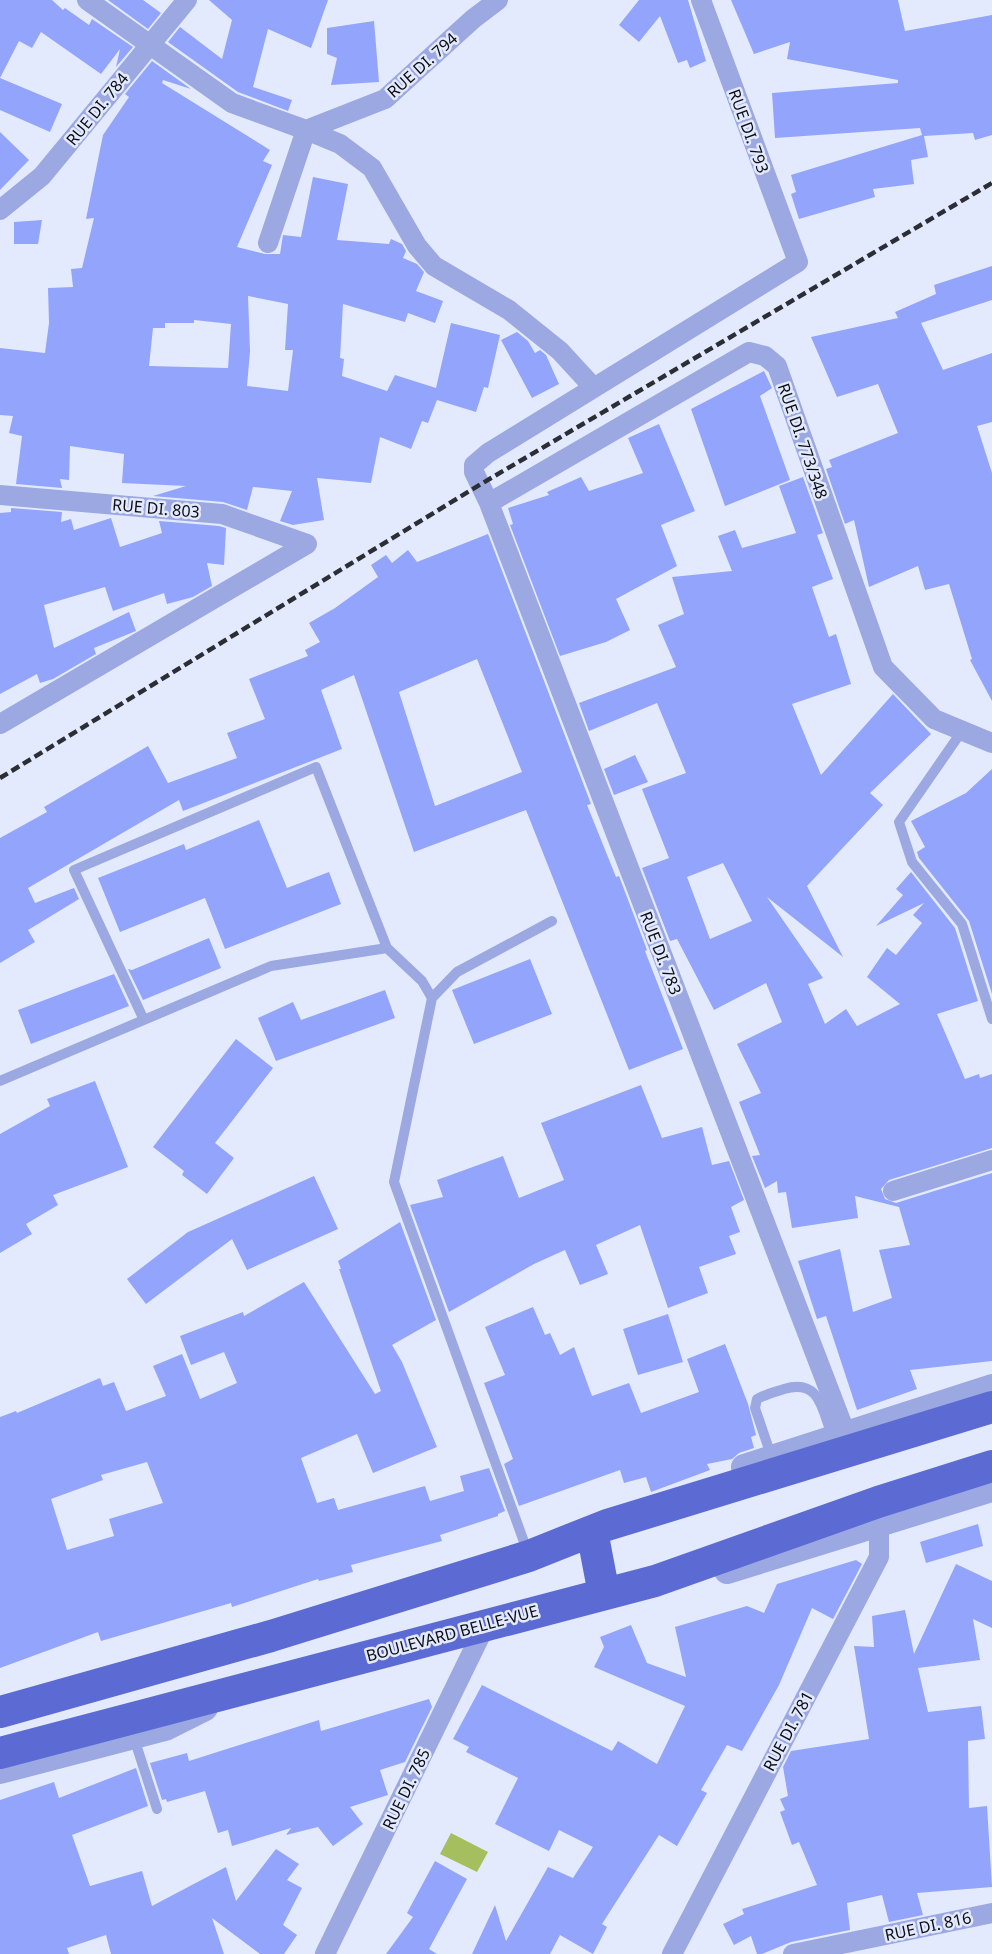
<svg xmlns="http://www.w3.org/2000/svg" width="992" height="1954" font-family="'Noto Sans',sans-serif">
<rect width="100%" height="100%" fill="#e4eafe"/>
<path fill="#a5bf5e" d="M451 1833 488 1852 477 1872 440 1854Z"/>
<path fill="#92a4fc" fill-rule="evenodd" d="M0 0H52L63 10 65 8 89 25 92 19 133 47 116 67 120 49 101 74 41 32 32 48 19 41 0 78 62 104 50 132 0 110Z
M108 0H143L161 13 148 29Z
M209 0H328L311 48 268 29 253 87 292 100 288 111 238 92 168 42 180 27 222 59 232 20Z
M639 0H688L706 61 690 68 687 60 678 63 660 16 639 42 619 25Z
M731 0H898L905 31 992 15V135L975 140 973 133 924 136 928 157 911 160 914 184 873 189 875 197 799 219 791 194 796 192 791 175 922 135 920 128 775 138 772 93 898 83V80L787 59 790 42 754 54Z
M374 21 379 82 331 85 337 58 327 54V28Z
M152 61 191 89 163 80 162 83 270 150 263 161 272 165 237 247 265 254H280L283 235 301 237 313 177 348 184 337 240 389 244 391 239 402 244 406 251 403 258 417 264 424 272 416 291 443 301 435 323 408 313 405 322 343 304 340 358 344 359 342 376 387 391 395 375 436 388 451 323 500 335 488 388 484 387 476 412 437 400 428 423 422 421 411 449 380 437 371 483 317 478 324 520 293 525 280 521 292 491 253 487 247 510 223 502 153 496 186 486 122 483 124 454 70 446 69 480 60 479 62 488 16 484 22 436 9 433 13 416 0 415V348L45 353 49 323 48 288 73 287 71 269 82 268 94 218 86 219 103 135 129 97 125 94ZM248 296 288 304 285 350H293L288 391 247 386 250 351ZM194 320 231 324 228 368 149 366 153 328H165V323H194Z
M0 132 29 160 0 190Z
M42 220 38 244H14V222Z
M992 266V300L921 323 943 370 992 353V422L977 426 992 473V701L970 660 972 659 949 584 925 590 918 566 869 587 854 520 845 524 826 469 832 467 829 460 898 433 878 384 837 397 811 337 898 318 895 312 936 294 934 285Z
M517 332 528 341 535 353 540 350 546 355 559 384 532 398 501 340Z
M764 371 772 388 760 396 790 480 725 506 691 409Z
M659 424 695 511 661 525 677 566 616 599 630 630 606 642 560 656 510 525 513 524 508 508 549 495 547 492 581 477 589 491 643 473 628 438Z
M803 477 823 533 817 535 833 579 812 587 829 637 836 634 851 684 792 704 821 775 893 694 931 734 870 793 883 805 807 886 843 957 767 897 823 978 808 984 825 1024 846 1009 857 1026 900 1004 867 977 887 948 896 955 922 923 913 915 924 903 876 926 903 895 896 889 911 872 955 928 978 1001 937 1014 965 1079 979 1074 980 1078 992 1074V1148L889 1180 881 1189 885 1199 896 1203 992 1173V1361L910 1370 917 1389 857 1410 826 1316 817 1319 798 1261 840 1249 853 1312 892 1298 879 1250 910 1245 899 1207 855 1196 858 1218 792 1228 786 1192 778 1193 777 1181 765 1188 752 1156 760 1155 739 1102 761 1093 737 1044 782 1022 766 983 714 1010 677 939 670 941 642 868 669 858 642 789 686 773 657 703 589 731 579 703 676 667 658 625 684 614 672 577 732 571 718 536 735 530 742 548 796 533 779 486ZM723 863 752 921 710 939 687 877Z
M11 508 62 512 61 522 71 519 74 530 111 518 120 547 162 533 159 521 219 526 226 528 224 565 207 563 212 586 193 597 167 604 164 593 113 611 105 587 44 605 54 648 129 612 136 631 94 648 96 654 53 679 40 683 37 674 0 694V513L11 512Z
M488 534 591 804 587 805 616 877 619 876 647 950 645 951 683 1049 629 1070 526 810 414 852 354 675 321 690 342 749 183 811 179 800 28 888 35 903 74 888 79 899 28 930 35 942 0 963V838L47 812 44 807 148 746 168 783 237 758 227 733 265 719 249 679 308 656 305 650 320 642 309 623 335 608 378 577 371 565 386 555 392 563 408 550 417 562ZM477 659 522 772 435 806 399 692Z
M635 755 648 782 614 795 604 769Z
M992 769V994L969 921 919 858 917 852 925 847 911 821 966 793Z
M259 820 287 888 329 872 341 904 225 949 205 898 120 932 98 878 184 844 186 850Z
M209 938 221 968 143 1000 128 969 132 970Z
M530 959 552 1014 474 1044 452 990Z
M114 974 129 1006 31 1044 18 1010Z
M385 990 395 1018 276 1061 258 1018 293 1002 301 1020Z
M236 1039 273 1068 215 1143 234 1158 207 1194 182 1175 184 1171 153 1147Z
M95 1081 128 1167 53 1195 58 1205 26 1224 32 1234 0 1253V1134L50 1106 47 1099Z
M641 1085 662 1138 702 1127 712 1165 729 1161 744 1200 731 1207 740 1232 729 1236 736 1254 699 1267 708 1293 668 1308 640 1225 596 1245 608 1274 580 1285 565 1250 534 1264 449 1312 410 1205 443 1197 437 1180 503 1156 519 1198 564 1180 541 1123Z
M314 1176 338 1229 247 1270 232 1239 146 1304 127 1279 188 1232Z
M400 1222 436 1320 392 1345 402 1362 437 1447 373 1473 357 1434 301 1458 317 1503 334 1498 338 1510 425 1486 430 1501 464 1491 460 1476 489 1468 505 1511 498 1514V1516L440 1535 442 1541 351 1565 353 1572 319 1581 318 1579 232 1607 231 1603 101 1641 98 1632 0 1668V1417L16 1411 17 1413 100 1378 103 1386 114 1382 126 1411 166 1396 153 1366 182 1354 200 1399 237 1383 224 1352 191 1365 180 1336 243 1312 244 1316 304 1282 375 1394 381 1391 339 1269H341L338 1261ZM147 1462 163 1503 109 1519 114 1536 67 1550 51 1499 103 1480 101 1475Z
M533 1307 545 1335 550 1333 560 1355 574 1347 592 1396 629 1383 641 1413 699 1392 687 1359 725 1344 748 1404 756 1435 751 1437 754 1448 739 1453 732 1459 707 1464 710 1470 651 1492 646 1477 624 1483 620 1470 519 1506 504 1464 513 1459 484 1383 505 1375 485 1327Z
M668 1314 683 1362 638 1375 623 1329Z
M978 1524 983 1546 926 1563 920 1542Z
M856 1560 862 1564 833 1619 812 1608 779 1685 742 1751 727 1745 701 1790 707 1793 677 1846 659 1835 602 1924 607 1927 593 1954 560 1935 550 1954H472L495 1905 506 1941 548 1867 573 1878 593 1847 559 1830 549 1851 495 1824 518 1778 466 1752 469 1747 453 1739 482 1685 612 1751 618 1741 657 1764 685 1706 594 1667 604 1647 600 1637 631 1625 647 1663 686 1677 675 1627 747 1606 764 1613 777 1584Z
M956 1564 992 1581V1628L973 1619 980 1660 918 1668 928 1712 981 1706 985 1739 968 1741 969 1808 987 1806 992 1887 917 1893 923 1915 889 1922 882 1895 847 1903 850 1930 791 1942 762 1954H757L751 1936 734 1945 723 1924 744 1914 742 1909 817 1885 799 1842 792 1845 780 1812 785 1810 780 1799 788 1796 783 1767 791 1751 869 1739 854 1646 874 1647 872 1616 905 1610 914 1654Z
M429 1699 432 1707 405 1762 380 1770 388 1795 350 1807 363 1824 333 1846 318 1827 286 1835 291 1828 232 1846 228 1830 218 1833 205 1791 167 1802 166 1799 162 1800 150 1763 187 1753 189 1761 319 1720 321 1731Z
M136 1768 148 1806 72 1835 90 1886 142 1871 152 1906 226 1867 236 1901 276 1849 299 1864 287 1880 302 1888 283 1925 297 1935 284 1954H260L212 1918 224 1954H111L106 1935 67 1948 69 1954H0V1800L54 1782 59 1798Z
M435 1861 467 1879 429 1949 437 1954H386L413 1917 407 1913Z"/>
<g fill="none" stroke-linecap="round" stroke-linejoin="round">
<path stroke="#9ba8e1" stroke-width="10" d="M962 731 899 822 912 862 962 924 992 1019
M432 998 457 972 552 921
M144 1020 74 870 316 767 387 948
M0 1081 271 966 387 948 422 981 432 998 394 1182 528 1553
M772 1458 755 1408 757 1399C766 1394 775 1392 784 1389 821 1378 822 1411 833 1438
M133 1735 157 1809"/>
<path stroke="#9ba8e1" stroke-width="20" d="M87 0 232 103 306 130 385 99 473 19 498 0
M701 0 798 262 488 453 474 465V472L489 503 846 1434
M0 210 42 176 187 0
M268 243 306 130 340 144 372 168 417 246 434 266 509 310 560 351 594 388
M0 495 222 514 307 544
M489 503 749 352 765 356 777 366 883 667 934 719 992 743
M0 724 307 544
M893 1191 992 1160
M325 1954 486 1624
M672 1954 879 1557V1513
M793 1954 992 1913"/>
<path stroke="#9ba8e1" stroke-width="26" d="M744 1467 992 1387
M727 1571 992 1489
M0 1771 165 1728 205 1708"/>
<path stroke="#5c6bd3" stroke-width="32" d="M592 1531 604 1594
M0 1712 271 1636 529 1556 607 1525 992 1407
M0 1753 655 1581 878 1502 992 1466"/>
<path stroke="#2c2e36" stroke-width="4.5" stroke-dasharray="9 4.5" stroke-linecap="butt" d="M0 778 481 484 992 183"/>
</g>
<g text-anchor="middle" stroke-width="5" stroke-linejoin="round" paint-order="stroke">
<g font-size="16" fill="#0c0e14" stroke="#e4eafe">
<text transform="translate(422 65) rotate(-42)" y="6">RUE DI. 794</text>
<text transform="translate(97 109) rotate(-51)" y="6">RUE DI. 784</text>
<text transform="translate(749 131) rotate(70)" y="6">RUE DI. 793</text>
<text transform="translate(803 441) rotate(71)" y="6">RUE DI. 773/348</text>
<text transform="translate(156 508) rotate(5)" y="6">RUE DI. 803</text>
<text transform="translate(661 953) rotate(69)" y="6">RUE DI. 783</text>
<text transform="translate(452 1633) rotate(-15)" y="6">BOULEVARD BELLE-VUE</text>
<text transform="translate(788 1731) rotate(-62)" y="6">RUE DI. 781</text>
<text transform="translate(406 1789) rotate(-64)" y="6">RUE DI. 785</text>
<text transform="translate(928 1926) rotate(-12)" y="6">RUE DI. 816</text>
</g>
</g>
</svg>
